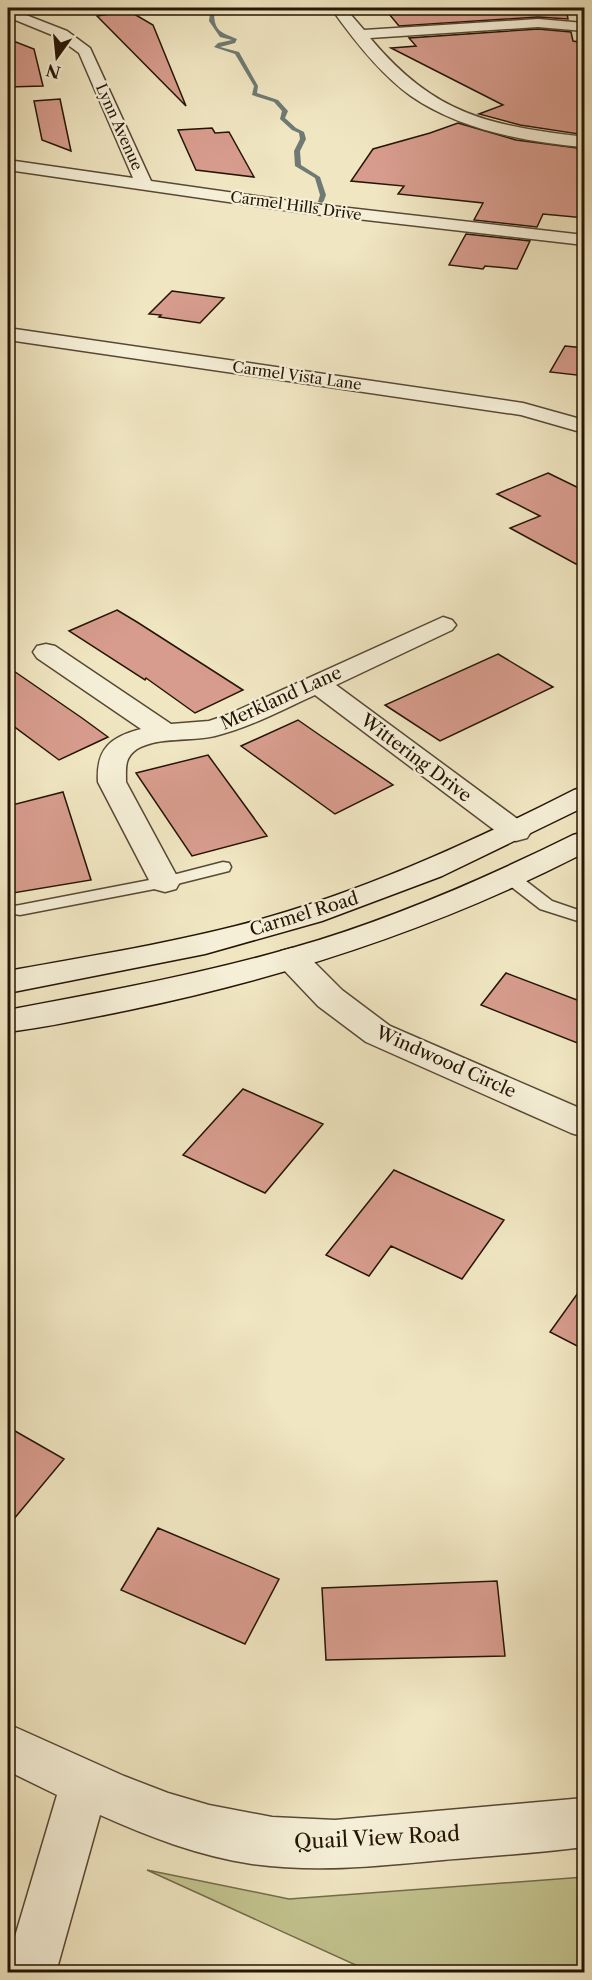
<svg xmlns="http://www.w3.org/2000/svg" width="592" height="1980" font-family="'Libre Caslon Text',serif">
<rect width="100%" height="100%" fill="#f0e6c2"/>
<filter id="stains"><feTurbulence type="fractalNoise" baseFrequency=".00333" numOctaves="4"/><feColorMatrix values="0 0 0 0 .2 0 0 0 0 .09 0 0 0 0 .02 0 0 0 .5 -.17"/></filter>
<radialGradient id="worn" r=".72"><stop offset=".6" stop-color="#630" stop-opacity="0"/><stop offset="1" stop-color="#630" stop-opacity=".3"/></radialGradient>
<path fill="#c2c28e" stroke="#746c4a" stroke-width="1.5" d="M147 1870 289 1899 584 1877V1972H371Z"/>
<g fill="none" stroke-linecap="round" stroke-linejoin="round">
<path fill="#6e7a73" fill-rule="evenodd" d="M197 8H202L214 11C214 31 220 32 237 39L235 43 220 47 239 52 258 86 257 93 278 100 288 111 285 118 296 128 304 132 306 139 300 151 301 165 320 177 326 195 323 203 318 202 320 195 315 178 295 166 294 151 300 139 299 133 292 130 280 119 282 111 274 102 252 95 254 86 235 54 214 47 218 43 232 40 220 37 209 21 210 13Z"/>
</g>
<path fill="#d79c8d" stroke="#251505" stroke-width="1.5" d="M491 8H566L568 19 538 17 399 26 389 14Z
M129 11 153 25 186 106 97 16Z
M538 29 571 32 573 41 585 43V135L520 125 479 114 503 105 391 48 416 46 409 38Z
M8 39 34 49 43 86 8 87Z
M60 99 71 151 42 140 34 101Z
M458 123 516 140 585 149V218L543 214 537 227 474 220 483 203 398 194 404 186 351 181 373 149 430 133Z
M212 128 215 133 229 132 254 177 196 170 178 130Z
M466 234 530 241 517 269 485 266 483 269 449 265Z
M172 291 224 298 200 323 159 317 161 315 149 314Z
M565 346 585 348V376L550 372Z
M548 473 585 491V569L510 528 540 516 497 494Z
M117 610 137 622 243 690 195 713 146 678 145 680 69 631Z
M498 654 553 687 440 741 385 705Z
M8 667 82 718 108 737 59 760 8 722Z
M298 720 321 736 393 785 335 814 241 746Z
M208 755 267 836 192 856 136 773Z
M63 792 91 880 13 893 8 869V806Z
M506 973 585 1003V1046L481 1005Z
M243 1089 323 1124 265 1193 183 1155Z
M394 1170 504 1220 462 1279 391 1246 369 1276 326 1255Z
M585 1283V1350L550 1332Z
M8 1427 64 1459 8 1526Z
M158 1528 279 1579 245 1644 121 1590Z
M497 1581 505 1656 326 1660 322 1588Z"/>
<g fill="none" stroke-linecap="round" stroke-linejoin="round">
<g stroke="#584934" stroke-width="3">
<path id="service" d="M223 862 229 863 231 867 229 871 165 887 20 915 14 914 11 910 14 906 20 905 165 877Z
M511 873 517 874 552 901 584 912V923L540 909 505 882 503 878 505 874Z"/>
</g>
<g stroke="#584934" stroke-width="3">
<path id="minor" d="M8 8 67 31 90 48 151 181 305 203 584 235V245L305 213 8 170V160L133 178 79 53 57 37 8 17Z
M331 8H345L364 30 538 19 584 23V31L538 27 370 38C436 116 488 125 584 137V147C526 142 460 130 411 96 380 74 353 39 331 8Z
M8 328 523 403 584 420V433L521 415 8 340Z
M443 617 452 620 456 625 452 630 336 685 527 826 531 832 527 838 516 841 505 838 315 695C282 710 251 727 215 736 191 742 160 736 137 749 124 758 126 768 126 782L180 882 176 889 165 892 154 889 150 882 98 782C96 749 110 737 141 729L37 658 33 652 37 646 46 644 55 646 171 724 209 721 227 715Z
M292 948 303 951 342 990 390 1026 584 1110V1137L571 1133 366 1042 318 1006 281 967 276 959 281 951Z
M8 1724 124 1776 168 1793 209 1805 272 1817 335 1820 584 1798V1847C538 1853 490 1856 443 1860 379 1866 317 1873 252 1864 199 1856 149 1837 100 1815L56 1972H8V1960L57 1795 8 1771Z"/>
</g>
<g stroke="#251505" stroke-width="3">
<path id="secondary" d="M584 787V807L442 876 322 921 205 954 8 993V971C84 957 161 945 236 926 353 896 466 845 574 790Z
M584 832V853C440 927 288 977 129 1010 89 1018 48 1027 8 1032V1010C103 992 198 975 292 948 390 920 482 880 573 835Z"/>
</g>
<use href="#service" fill="#f5efd7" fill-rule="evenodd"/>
<use href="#minor" fill="#f5efd7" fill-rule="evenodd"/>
<use href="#secondary" fill="#f5efd7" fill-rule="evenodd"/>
</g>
<g text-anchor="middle" stroke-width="4.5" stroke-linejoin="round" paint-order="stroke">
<g font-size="15" fill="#251505" stroke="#f5efd7">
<text transform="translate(119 127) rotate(66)" y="5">Lynn Avenue</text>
<text transform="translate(296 206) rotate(8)" y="5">Carmel Hills Drive</text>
<text transform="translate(297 376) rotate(8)" y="5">Carmel Vista Lane</text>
</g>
<g font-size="18" fill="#251505" stroke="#f5efd7">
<text transform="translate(281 698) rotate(-24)" y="6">Merkland Lane</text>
<text transform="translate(416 758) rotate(37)" y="6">Wittering Drive</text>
<text transform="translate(304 914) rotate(-17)" y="6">Carmel Road</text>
<text transform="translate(446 1062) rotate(24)" y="6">Windwood Circle</text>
</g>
<g font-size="21" fill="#251505" stroke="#f5efd7">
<text transform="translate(377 1838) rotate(-3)" y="7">Quail View Road</text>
</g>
</g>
<rect width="592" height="1980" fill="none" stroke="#f0e6c2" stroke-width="30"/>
<rect x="9" y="9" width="574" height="1962" fill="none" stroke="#251505" stroke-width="3"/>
<rect x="15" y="15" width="562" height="1950" fill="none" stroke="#251505" stroke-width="1.5"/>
<g transform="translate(57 57) rotate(195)" stroke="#f5efd7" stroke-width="4.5" paint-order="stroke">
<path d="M0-4.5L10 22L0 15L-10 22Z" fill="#251505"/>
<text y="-9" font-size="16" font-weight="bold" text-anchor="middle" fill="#251505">N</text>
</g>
<rect width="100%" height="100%" filter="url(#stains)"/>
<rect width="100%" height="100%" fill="url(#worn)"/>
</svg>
